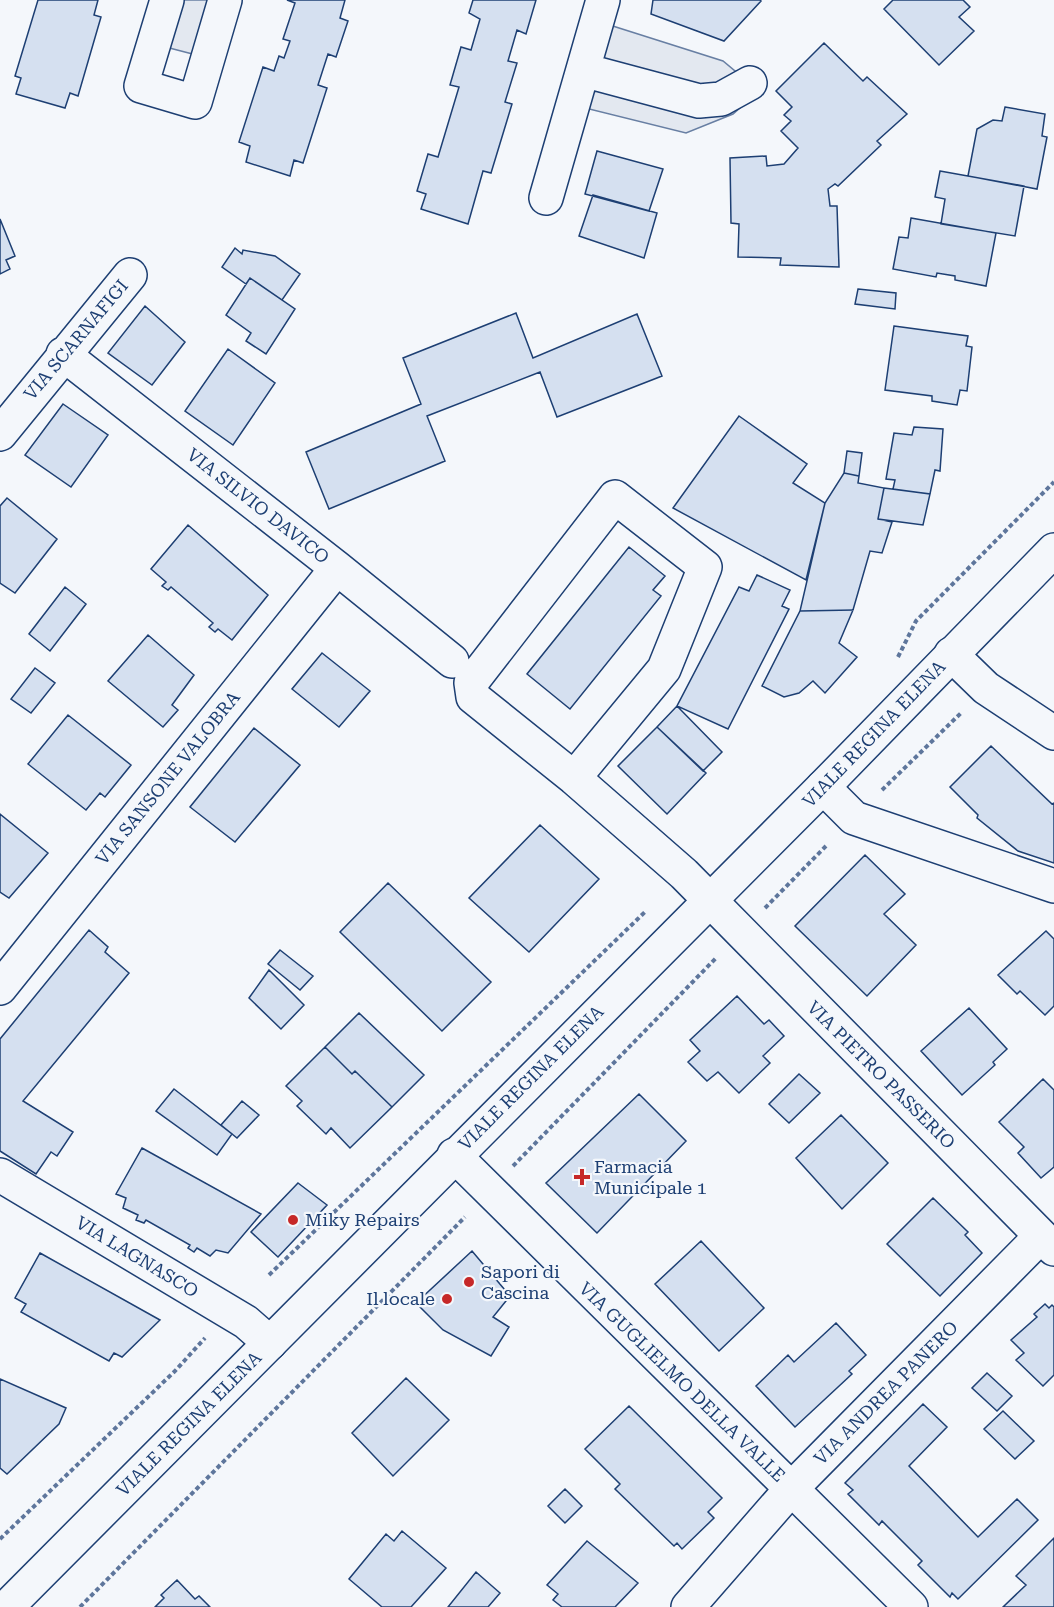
<svg xmlns="http://www.w3.org/2000/svg" width="1054" height="1607" font-family="'Roboto Serif',serif">
<rect width="100%" height="100%" fill="#f4f7fb"/>
<path fill="#e3e8f0" stroke="#687fa3" stroke-width="1.5" d="M167 0H225L208 58 154 44Z
M597 21 723 61 759 91 733 114 686 133 573 105Z"/>
<path fill="#d5e0f0" stroke="#1d3f73" stroke-width="1.5" d="M38 0H98L94 15 101 17 78 96 70 93 65 108 16 94 21 78 15 76Z
M287 0H345L340 18 348 21 336 57 328 54 318 85 327 88 303 163 294 160 290 176 246 162 250 146 239 142 263 67 274 71 279 56 284 58 290 41 283 39 295 3Z
M473 0H536L526 34 517 30 508 61 517 63 505 102 512 104 491 173 483 171 468 224 421 209 426 194 417 191 428 154 438 157 459 87 450 85 461 47 471 50 480 19 469 13Z
M653 0H760L761 1 724 41 651 14Z
M893 0H963L970 7 959 17 974 31 939 65 884 9Z
M824 43 863 81 867 77 907 114 877 141 881 145 838 186 835 184 828 189 830 206H837L839 267 780 265 781 258 738 257 739 224 731 223 730 158 766 156 767 166 784 164 798 148 781 131 791 121 784 115 792 107 776 91Z
M1005 107 1045 114 1042 136 1047 137 1037 189 968 176 977 129 993 120 1002 121Z
M597 151 663 169 649 211 585 194Z
M940 171 1024 186 1015 236 941 224 945 199 935 197Z
M593 195 657 213 644 258 579 236Z
M911 218 996 233 986 286 955 280V276L937 273 936 277 893 269 899 237 908 238Z
M0 219 15 256 6 260 10 269 0 274Z
M235 248 242 254 243 250 275 256 300 274 282 300 250 278 246 284 222 267Z
M250 278 295 309 266 354 246 341 251 333 226 315Z
M858 289 896 293 895 309 855 304Z
M145 306 185 342 152 385 108 353Z
M516 313 533 358 637 314 662 376 557 417 540 372 427 416 445 461 329 509 306 452 421 404 403 358Z
M894 326 968 336 966 346 972 347 967 391 960 390 957 405 932 401V396L885 390Z
M228 349 275 383 233 445 185 411Z
M63 404 108 435 71 487 25 455Z
M739 416 807 464 793 483 825 503 806 580 673 508Z
M914 427 943 429 940 471 935 470 930 494 893 489 895 480 886 479 894 433 912 435Z
M847 451 862 453 859 476 844 473Z
M844 473 859 476 858 483 884 488 878 519 892 522 882 553 870 551 853 610 800 611 825 503Z
M884 488 930 494 923 525 878 519Z
M7 498 57 539 15 593 0 583V506Z
M188 525 268 595 232 640 218 629 215 632 209 627 213 623 171 587 168 590 162 586 166 582 151 569Z
M629 547 665 576 653 590 661 596 570 709 527 674Z
M757 575 790 590 782 606 789 609 728 729 677 706 739 587 749 591Z
M65 587 86 604 50 651 29 634Z
M853 610 839 643 857 657 825 693 813 681 799 693 784 697 762 686 800 611Z
M148 635 194 675 172 705 178 710 163 727 108 681Z
M322 653 370 691 339 727 292 689Z
M35 668 55 683 31 713 11 699Z
M677 706 722 752 703 771 657 727Z
M68 715 131 765 105 797 100 793 86 810 28 764Z
M657 727 706 773 667 814 618 766Z
M254 728 300 765 235 842 190 807Z
M991 746 1052 804 1054 803V863L1018 851 977 818 978 815 950 787Z
M0 814 48 853 9 898 0 892Z
M540 825 599 879 529 952 469 898Z
M865 855 905 894 884 914 916 945 867 996 795 926Z
M388 883 491 982 442 1031 340 932Z
M89 930 108 947 105 952 129 973 23 1101 73 1132 57 1156 51 1152 36 1174 0 1151V1039Z
M1046 931 1054 939V1006L1045 1015 1020 991 1017 994 998 975Z
M280 950 313 976 300 990 268 964Z
M269 970 304 1005 281 1029 249 998Z
M737 996 764 1024 769 1020 784 1036 763 1056 770 1063 739 1093 718 1072 707 1081 688 1062 700 1051 690 1040Z
M969 1008 1007 1049 993 1062 995 1065 962 1095 921 1051Z
M359 1013 424 1075 392 1107 355 1071 352 1074 325 1047Z
M325 1047 352 1074 355 1071 392 1107 350 1148 331 1128 326 1134 297 1106 302 1101 286 1086Z
M799 1074 820 1093 789 1123 769 1104Z
M1043 1079 1054 1090V1167L1041 1178 1018 1153 1024 1147 999 1122Z
M174 1089 232 1134 217 1155 156 1111Z
M639 1094 686 1141 597 1233 546 1183Z
M242 1101 259 1115 237 1138 221 1125Z
M841 1115 888 1163 842 1209 796 1158Z
M142 1148 261 1214 228 1253 216 1250 210 1256 197 1248 194 1252 188 1248 190 1245 146 1220 144 1223 136 1220 138 1215 123 1208 126 1198 116 1194Z
M298 1183 327 1205 278 1257 251 1232Z
M933 1198 968 1232 965 1235 982 1253 940 1296 887 1244Z
M701 1241 764 1308 719 1351 655 1284Z
M472 1251 510 1296 493 1317 509 1327 491 1356 443 1330 416 1303Z
M40 1253 160 1320 122 1357 114 1353 109 1361 21 1312 26 1304 15 1298Z
M1045 1304 1049 1308 1052 1305 1054 1307V1375L1043 1386 1016 1360 1024 1353 1011 1340 1037 1317 1034 1314Z
M836 1323 866 1355 849 1371 852 1374 795 1427 756 1386 788 1355 794 1362Z
M987 1373 1012 1396 997 1411 972 1388Z
M406 1378 449 1420 393 1476 352 1433Z
M0 1379 66 1408 59 1424 7 1474 0 1468Z
M923 1404 947 1427 909 1466 978 1537 1017 1499 1038 1520 958 1599 952 1593 950 1597 918 1565 922 1561 882 1521 879 1525 848 1494 853 1490 845 1483Z
M629 1406 722 1498 708 1512 714 1518 682 1549 677 1543 674 1546 615 1489 620 1484 585 1449Z
M1003 1411 1034 1441 1015 1459 984 1429Z
M565 1489 582 1506 565 1523 548 1506Z
M402 1531 446 1568 411 1607H382L349 1579 386 1534 394 1541Z
M1054 1538V1607H1003L1026 1585 1016 1576Z
M587 1541 638 1583 615 1607H562L553 1600 558 1594 547 1585Z
M476 1572 500 1593 488 1607H448Z
M177 1580 195 1599 199 1596 210 1607H155L164 1598 161 1595Z"/>
<g fill="none" stroke-linecap="round" stroke-linejoin="round">
<g stroke="#1d3f73" stroke-width="36">
<path id="minor" d="M167 0 141 86 195 102 225 0
M583 70 699 101 721 99 750 83
M546 198 603 0
M63 354 337 568 452 661
M0 434 130 275
M951 654 986 688 1054 733
M574 778 664 669 705 567 615 497 471 683 473 697 574 778 684 874 1054 1249
M823 787 854 818 1054 886
M0 988 337 568
M454 1155 911 1607
M0 1175 246 1322 270 1343
M688 1607 791 1489 1041 1236"/>
</g>
<g stroke="#1d3f73" stroke-width="36">
<path id="major" d="M7 1607 823 787 1054 550"/>
</g>
<path stroke="#5e769c" stroke-width="4" stroke-dasharray="4.5 3" stroke-linecap="butt" d="M898 657 916 621 1054 482
M882 790 962 712
M765 908 826 846
M513 1166 717 957
M269 1275 646 911
M0 1539 175 1371 205 1338
M80 1607 465 1217"/>
<use href="#minor" stroke="#f4f7fb" stroke-width="33"/>
<use href="#major" stroke="#f4f7fb" stroke-width="33"/>
</g>
<g fill="#c62828" stroke="#f4f7fb" stroke-width="2">
<path d="M579 1168h6v6h6v6h-6v6h-6v-6h-6v-6h6z"/>
<circle cx="293" cy="1220" r="6"/>
<circle cx="469" cy="1282" r="6"/>
<circle cx="447" cy="1299" r="6"/>
</g>
<g text-anchor="middle" stroke-width="4.5" stroke-linejoin="round" paint-order="stroke">
<g font-size="18" fill="#1d3f73" stroke="#f4f7fb">
<text transform="translate(76 340) rotate(-50)" y="6">VIA SCARNAFIGI</text>
<text transform="translate(258 506) rotate(38)" y="6">VIA SILVIO DAVICO</text>
<text transform="translate(874 734) rotate(-46)" y="6">VIALE REGINA ELENA</text>
<text transform="translate(168 778) rotate(-51)" y="6">VIA SANSONE VALOBRA</text>
<text transform="translate(881 1075) rotate(45)" y="6">VIA PIETRO PASSERIO</text>
<text transform="translate(531 1078) rotate(-45)" y="6">VIALE REGINA ELENA</text>
<text transform="translate(137 1257) rotate(31)" y="6">VIA LAGNASCO</text>
<text transform="translate(682 1382) rotate(44)" y="6">VIA GUGLIELMO DELLA VALLE</text>
<text transform="translate(886 1393) rotate(-45)" y="6">VIA ANDREA PANERO</text>
<text transform="translate(189 1424) rotate(-45)" y="6">VIALE REGINA ELENA</text>
</g>
<g font-size="18" fill="#1d3f73" stroke="#f4f7fb" text-anchor="start">
<text x="594" y="1173">Farmacia<tspan x="594" dy="21">Municipale 1</tspan></text>
<text x="305" y="1226">Miky Repairs</text>
<text x="481" y="1278">Sapori di<tspan x="481" dy="21">Cascina</tspan></text>
<text x="435" y="1305" text-anchor="end">Il locale</text>
</g>
</g>
</svg>
